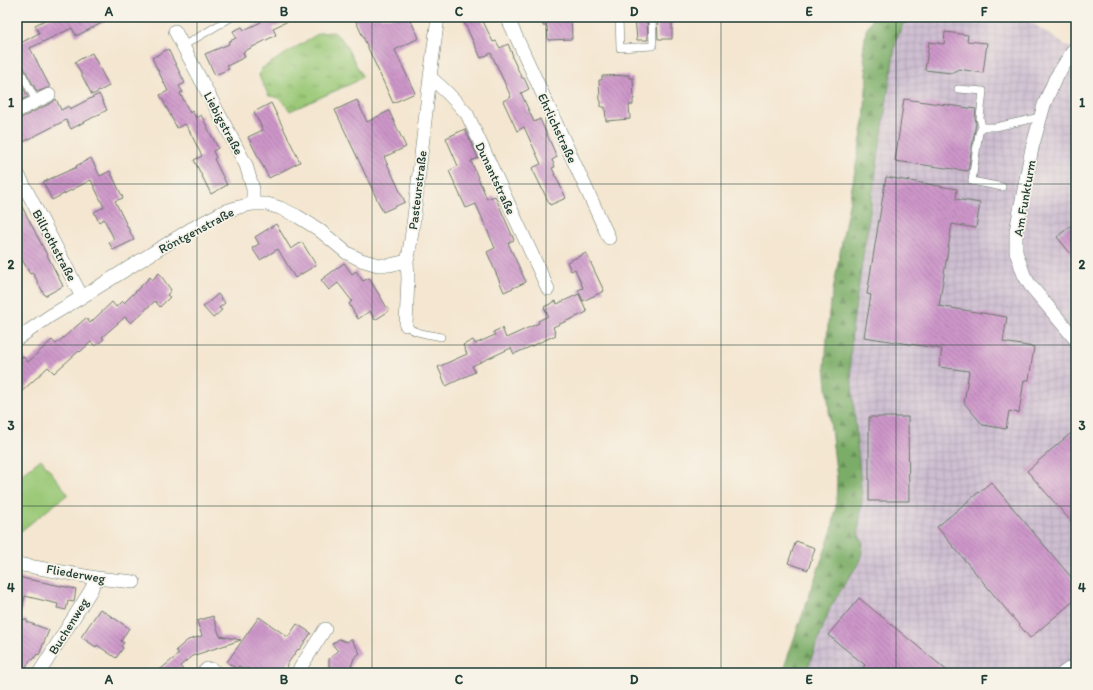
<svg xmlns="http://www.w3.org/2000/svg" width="1093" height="690" font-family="Itim,sans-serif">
<defs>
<pattern id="industrial-grid" width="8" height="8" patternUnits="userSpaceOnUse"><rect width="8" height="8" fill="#cebed1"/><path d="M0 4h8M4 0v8" fill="none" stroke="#b0a4b4"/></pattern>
<pattern id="grass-tufts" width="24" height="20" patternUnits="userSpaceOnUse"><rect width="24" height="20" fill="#9bc978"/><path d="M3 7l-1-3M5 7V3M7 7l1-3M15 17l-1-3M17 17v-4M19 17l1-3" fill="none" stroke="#7ea463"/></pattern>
<pattern id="forest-firs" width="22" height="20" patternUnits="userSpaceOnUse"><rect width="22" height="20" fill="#7cad68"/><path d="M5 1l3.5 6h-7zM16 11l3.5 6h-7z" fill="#658e56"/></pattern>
<pattern id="building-back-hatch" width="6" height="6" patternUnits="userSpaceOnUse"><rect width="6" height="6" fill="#cd96c9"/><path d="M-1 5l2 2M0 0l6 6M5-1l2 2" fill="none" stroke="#a67ca4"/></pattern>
</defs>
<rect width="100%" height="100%" fill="#f7f3e8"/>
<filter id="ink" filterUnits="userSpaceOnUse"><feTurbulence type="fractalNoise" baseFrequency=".025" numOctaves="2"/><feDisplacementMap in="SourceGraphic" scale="8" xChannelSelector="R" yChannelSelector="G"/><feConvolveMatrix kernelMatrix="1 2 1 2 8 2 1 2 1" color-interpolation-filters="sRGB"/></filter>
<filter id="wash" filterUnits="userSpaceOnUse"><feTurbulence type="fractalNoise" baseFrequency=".012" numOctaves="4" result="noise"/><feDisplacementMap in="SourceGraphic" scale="16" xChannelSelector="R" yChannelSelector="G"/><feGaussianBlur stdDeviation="0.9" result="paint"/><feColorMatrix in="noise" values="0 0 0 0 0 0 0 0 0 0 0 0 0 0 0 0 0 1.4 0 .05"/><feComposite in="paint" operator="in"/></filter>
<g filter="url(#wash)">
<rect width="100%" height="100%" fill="#f4e6d0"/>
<path fill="url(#industrial-grid)" d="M914 17H1023L1076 52V673H806L830 608 846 582 861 560 863 543 858 534 862 499 850 361 852 329 896 40 903 24Z"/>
<path fill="url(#grass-tufts)" stroke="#5d8356" d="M334 32 344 42 362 76 357 81 290 111C285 103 279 96 269 96L259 76 261 69 319 33Z"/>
<path fill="url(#forest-firs)" stroke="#4e754e" d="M873 17H914L903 24 896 40 852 329 850 361 862 499 858 534 863 543 861 560 846 582 830 608 806 673H782L832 530 836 506 837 479 830 421 825 365 829 312 864 122 867 76 863 52 866 30Z"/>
<path fill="#9bc978" stroke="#5d8356" d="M41 459 68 494 17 534V478Z"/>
<g id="blocks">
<path fill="url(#building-back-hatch)" d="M51 17H114L76 36 72 28 30 48 50 87 37 92 21 62 17 59V45L39 33 35 25Z
M258 17H297L273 28 276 35 243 52 245 57 227 66 229 69 215 75 205 54 229 44 228 42 236 38 233 31 242 27 244 30 261 22Z
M354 17H409L419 38 395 50 415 93 393 103Z
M470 17H481L493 42 496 41 500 48 508 44 513 56 512 57 522 78H524L529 89 521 93 534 122 540 119 557 157 552 160 555 167 552 168 566 198 550 205 532 168 541 164 524 127 517 131 503 101 511 97 491 53 481 58 463 20Z
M543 17H571L572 39 548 40 547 26H543Z
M635 17H647L648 40H637Z
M657 17H672V39H658Z
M945 32 968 35 967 41 987 43 983 73 959 69 951 73 925 70 929 42 944 44Z
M168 49 185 83 179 86 183 92 180 93 190 113 192 111 196 118 201 115 218 148 213 151 216 158 214 159 227 185 211 194 194 160 202 156 189 130 185 124 177 128 160 95 168 91 152 58Z
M92 53 109 86 92 95 75 62Z
M17 75 28 97 17 102Z
M629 75V78H633L634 99H633V105H629L630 119 606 121 605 107H601V101L600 100 599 80H602V76Z
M99 94 107 110 71 129 66 120 23 142 17 131V119L21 118 53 102 56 99 61 110 69 106 70 109Z
M904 99 976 109 975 118 976 123 968 171 895 161Z
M357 100 367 122 389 111 406 147 384 157 405 202 383 212 335 110Z
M271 103 300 162 269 178 248 137 263 130 254 112Z
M465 129 478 158 471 161 487 199 495 196 514 240 508 243 526 282 504 292 487 252 495 248 476 204 466 208 449 171 458 166 446 138Z
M91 158 100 176 110 171 123 198 115 201 134 240 113 250 109 242 114 239 104 219 99 222 94 212 104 207 91 180 52 200 43 182 77 167 76 166Z
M886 177 957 189 956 199 980 203 976 228 952 224 939 306 1007 317 1003 342 1034 347 1029 380H1024L1019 413 1009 411 1006 429 983 425 964 403 969 371 939 367 942 349 864 337 871 295 867 294Z
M17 197 63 286 45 296 33 273 30 274 17 250Z
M1076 221V260L1057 237Z
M276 224 291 249 302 242 316 265 295 278 278 249 260 260 252 248 259 244 255 237Z
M586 253 604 291 583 301 578 290 583 288 575 269 571 271 567 262Z
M344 263 352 274 356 271 363 281 369 278 389 311 375 320 370 311 358 319 349 304 352 301 338 283 329 290 321 280Z
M159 273 171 290 167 295 170 297 160 307 155 301 131 323 125 317 102 337 104 339 95 346 91 342 80 352 79 351 54 373 48 367 17 396V361L23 356 28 362 52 340 56 344 86 318 90 323 112 302 116 307 122 301 124 303 150 277 152 280Z
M218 294 225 303 219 308 222 310 213 318 203 307Z
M579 294 587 312 553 327 556 335 514 354 511 348 472 366 475 372 446 386 438 367 467 354 463 345 473 340 475 344 495 335 493 332 502 328 506 338 539 323 538 321 548 316 544 307 556 301 557 304Z
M869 417H908L909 501H869Z
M1076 429V527L1027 471 1051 450Z
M991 482 1076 583V599L1030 638 937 527Z
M796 541 815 548 808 570 788 563Z
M17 577 76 589 74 602 68 601 66 610 57 608 58 604 25 596 21 614H17Z
M859 598 950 673H859L865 665 828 635Z
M100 609 129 628 121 641 124 643 121 646 123 648 116 658 97 645 96 647 81 637Z
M213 616 220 636 241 640 192 656 180 666 186 673H156L179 654 176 650 188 640 202 636 197 621Z
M259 617 288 637 297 624 311 633 299 650 298 649 286 666 290 669 289 673H254L247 668 245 670 239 666 237 669 227 662Z
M17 618 27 620V622L49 630 39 655 37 654 33 660 31 659 22 673H17Z
M339 639 347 642 351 639 360 653 354 658 350 670 347 673H334L329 667V659L338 651 332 644Z"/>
</g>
</g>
<g filter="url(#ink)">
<use href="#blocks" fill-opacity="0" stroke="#6a786b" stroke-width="1"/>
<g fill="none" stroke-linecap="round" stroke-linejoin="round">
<g stroke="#6a786b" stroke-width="8">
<path id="lane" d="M619 17 620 48 653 46 652 17
M183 46 232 17
M17 64 36 101
M958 89 983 91 980 118 982 127 979 133 977 145 972 181 1002 187
M982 127H996L1040 117
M406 325C414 334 430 334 441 337"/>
</g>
<g stroke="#6a786b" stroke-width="14">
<path id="street" d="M507 17 609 238
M175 31 246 165 253 189V204
M1076 46 1055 79 1044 105 1032 148 1016 231V252L1024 275 1030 285 1076 340
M430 77C444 89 455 100 467 114L548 289
M17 111 49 95
M17 172 82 297
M406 325 408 278 407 261 409 253 413 225 430 77 438 17
M17 339 50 316 82 297 191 229 223 212 239 207 253 204H267L280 208 297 216 318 229 347 253 361 260 378 265H390L407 261
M17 564 96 578 134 582
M39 673 91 590 96 578
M203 673 207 669H211L217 673
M297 673 325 629
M1063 673 1076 664"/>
</g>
<use href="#lane" stroke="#fff" stroke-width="7"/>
<use href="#street" stroke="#fff" stroke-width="13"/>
</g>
</g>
<path fill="none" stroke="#1f3d34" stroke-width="1" stroke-opacity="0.55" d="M197 17V673M372 17V673M546 17V673M721 17V673M896 17V673M17 184H1076M17 345H1076M17 506H1076"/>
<g text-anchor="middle" stroke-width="3.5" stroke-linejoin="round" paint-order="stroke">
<g font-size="13" fill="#1f3d34" stroke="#f7f3e8">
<text transform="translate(224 123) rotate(62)" y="5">Liebigstraße</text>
<text transform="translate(558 128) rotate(65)" y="5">Ehrlichstraße</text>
<text transform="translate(496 178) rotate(65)" y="5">Dunantstraße</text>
<text transform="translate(417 190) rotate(-83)" y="5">Pasteurstraße</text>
<text transform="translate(1024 198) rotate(-80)" y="5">Am Funkturm</text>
<text transform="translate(196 230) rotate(-28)" y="5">Röntgenstraße</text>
<text transform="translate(55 245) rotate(62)" y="5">Billrothstraße</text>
<text transform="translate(76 573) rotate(10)" y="5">Fliederweg</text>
<text transform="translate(68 626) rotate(-58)" y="5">Buchenweg</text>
</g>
</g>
<rect width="1093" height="690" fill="none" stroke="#f7f3e8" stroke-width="44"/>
<rect x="22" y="22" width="1049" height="646" fill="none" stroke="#1f3d34" stroke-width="1.5"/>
<g font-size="13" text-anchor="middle" font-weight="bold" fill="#1f3d34">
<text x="109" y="16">A</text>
<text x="284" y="16">B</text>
<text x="459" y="16">C</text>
<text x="634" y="16">D</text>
<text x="809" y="16">E</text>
<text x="984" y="16">F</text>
<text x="11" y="107">1</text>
<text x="1082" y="107">1</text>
<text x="11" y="269">2</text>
<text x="1082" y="269">2</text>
<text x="11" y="430">3</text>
<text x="1082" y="430">3</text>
<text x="11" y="592">4</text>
<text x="1082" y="592">4</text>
<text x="109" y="684">A</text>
<text x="284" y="684">B</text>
<text x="459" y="684">C</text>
<text x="634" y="684">D</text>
<text x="809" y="684">E</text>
<text x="984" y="684">F</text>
</g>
</svg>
